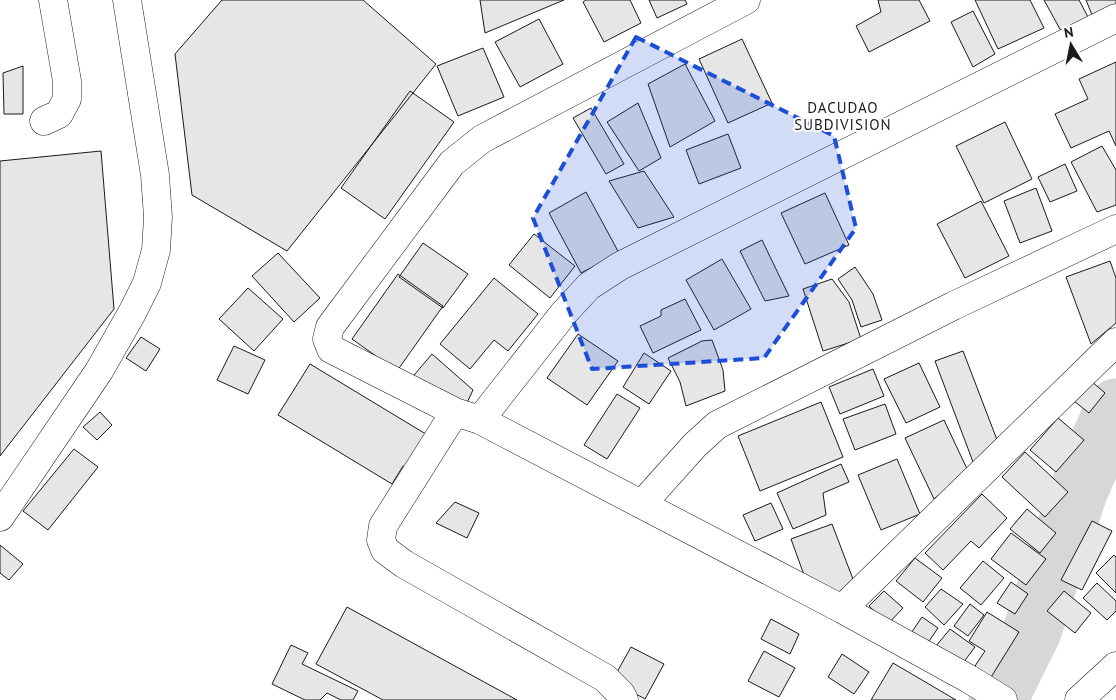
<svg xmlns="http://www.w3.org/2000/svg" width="1116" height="700" font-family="'PT Sans',sans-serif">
<rect width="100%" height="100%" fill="#fff"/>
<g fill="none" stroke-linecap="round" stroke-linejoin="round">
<path stroke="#d7d7d7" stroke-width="59" d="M998 700 1032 631 1078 492 1113 411 1116 408"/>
</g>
<path fill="#e6e6e6" stroke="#1a1a1a" d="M222 0H363L436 64 287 251 192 195 175 54Z
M480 0H564L485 33Z
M586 0H630L641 23 604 42 583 2Z
M649 0H685L687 4 657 18Z
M878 0H919L930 21 869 52 856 26 881 12Z
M975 0H1030L1044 28 998 49Z
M1044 0H1079L1088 17 1061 31Z
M1086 0H1116V5L1092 15Z
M973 11 995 54 973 67 951 22Z
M539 19 563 64 520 87 495 42Z
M742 39 772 103 728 123 699 59Z
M483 48 504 97 458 116 437 66Z
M1116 62V146L1109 131 1071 148 1055 114 1088 99 1079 79Z
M685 64 715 121 670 147 648 84Z
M23 66V114H4L3 73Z
M410 91 454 122 385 219 341 188Z
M638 103 661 158 639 171 607 122Z
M591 108 624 164 606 174 573 118Z
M1005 122 1032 179 984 203 956 146Z
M728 134 741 168 699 184 686 150Z
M1102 146 1116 170V205L1097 212 1071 162Z
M101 151 114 309 0 456V161Z
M1065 164 1077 191 1050 202 1038 177Z
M644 171 674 217 638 228 609 181Z
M1036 188 1052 231 1020 243 1004 201Z
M586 192 619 253 581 273 549 213Z
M825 193 849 245 805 264 781 213Z
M981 201 1009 256 965 278 937 224Z
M534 234 575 266 550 298 509 265Z
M762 240 789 296 765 301 740 251Z
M423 243 468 274 443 308 399 277Z
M278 253 320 298 294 322 252 276Z
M722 259 751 309 714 330 686 280Z
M1110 261 1116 278V323L1091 344 1066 277Z
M855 267 873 294 882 320 861 327 852 300 838 279Z
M398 274 443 306 397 371 352 339Z
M494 278 538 314 508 351 494 340 470 369 440 344Z
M832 279 849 302 861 339 823 351 803 289Z
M248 288 283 319 254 351 219 319Z
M685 299 701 330 653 353 640 326 661 316V310Z
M578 334 618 361 587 405 547 378Z
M141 337 160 349 146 371 126 358Z
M712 340 723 370 725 391 686 406 680 382 668 358 702 341Z
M234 346 265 360 248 394 217 380Z
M963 351 999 445 973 462 935 361Z
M644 353 671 371 649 404 623 387Z
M432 354 473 390 464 409 409 381Z
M919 363 940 407 906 423 884 379Z
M310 364 444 445 429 471 403 466 392 484 278 415Z
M873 369 884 396 840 414 829 387Z
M1091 381 1105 393 1089 413 1074 401Z
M617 394 640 408 607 459 584 445Z
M821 402 843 457 760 491 738 436Z
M885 404 896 434 855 450 843 419Z
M100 412 112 425 97 440 83 427Z
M1058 418 1084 440 1056 472 1030 450Z
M944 420 968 471 934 499 905 438Z
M74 449 98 467 48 530 23 511Z
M1025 452 1068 492 1045 517 1002 477Z
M897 459 920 514 881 530 858 475Z
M841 464 849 482 823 493 826 515 793 529 777 493Z
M982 494 1007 518 979 548 971 541 943 570 925 553Z
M455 502 479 513 467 538 436 523Z
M771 503 783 529 755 541 743 515Z
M1027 509 1056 533 1040 553 1010 529Z
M1092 521 1112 531 1082 590 1061 580Z
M832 524 856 587 839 599 804 575 791 539Z
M1011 533 1046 559 1026 585 991 559Z
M0 545 23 564 9 580 0 573Z
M1114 555 1116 557V593L1096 573Z
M915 558 942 578 923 602 896 581Z
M983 561 1004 578 981 605 960 588Z
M1011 582 1028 594 1015 614 997 603Z
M1097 583 1116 601V611L1107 620 1083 598Z
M941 589 963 604 944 625 925 607Z
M884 591 903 608 888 624 869 606Z
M1064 591 1091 613 1075 633 1047 611Z
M970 604 984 615 968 636 954 626Z
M347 607 517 700H383L316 664Z
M987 612 1019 632 988 682 971 672 985 651 969 641Z
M922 617 938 628 925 647 909 636Z
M771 619 799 634 790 654 761 639Z
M950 629 975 647 957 671 931 652Z
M291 645 308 653 302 664 358 691 353 700H341L327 693 320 700H305L272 684Z
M631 647 664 664 645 699 612 681Z
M764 651 795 668 779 697 748 681Z
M842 654 869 672 854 694 828 677Z
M893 663 956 700H871Z"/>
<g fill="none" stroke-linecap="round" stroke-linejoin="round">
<g stroke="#1a1a1a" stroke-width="29">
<path id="minor" d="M44 121 59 114 67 99V81L53 0
M455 412 331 349 327 339 330 327 452 163 482 139 746 0
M480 420 842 609 969 679 1003 700
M642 504 695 445 717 425 953 306 1116 229
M0 517 99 371 132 313 147 283 156 250 158 217 155 175 127 0
M842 609 1116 342
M624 700 621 694 605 678 404 564 385 550 381 540 383 526 455 412 480 420 564 313 589 286 620 266 1116 18
M1079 700 1116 666"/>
</g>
<use href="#minor" stroke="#fff" stroke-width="28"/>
</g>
<path fill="#1d4ed8" fill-opacity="0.2" stroke="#1d4ed8" stroke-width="4" stroke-dasharray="10 6" stroke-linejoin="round" d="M636 37 834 136 856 228 764 358 592 369 533 218Z"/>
<g text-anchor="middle" stroke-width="4" stroke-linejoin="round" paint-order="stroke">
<g font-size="15" letter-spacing="1" fill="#1a1a1a" stroke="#fff">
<text x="843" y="113">DACUDAO<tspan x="843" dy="17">SUBDIVISION</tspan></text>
</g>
</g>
<g transform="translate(1071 45) rotate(350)" stroke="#ffffff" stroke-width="4" paint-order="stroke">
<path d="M0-4L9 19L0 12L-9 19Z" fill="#1a1a1a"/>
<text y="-8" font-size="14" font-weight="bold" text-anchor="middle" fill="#1a1a1a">N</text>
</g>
</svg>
